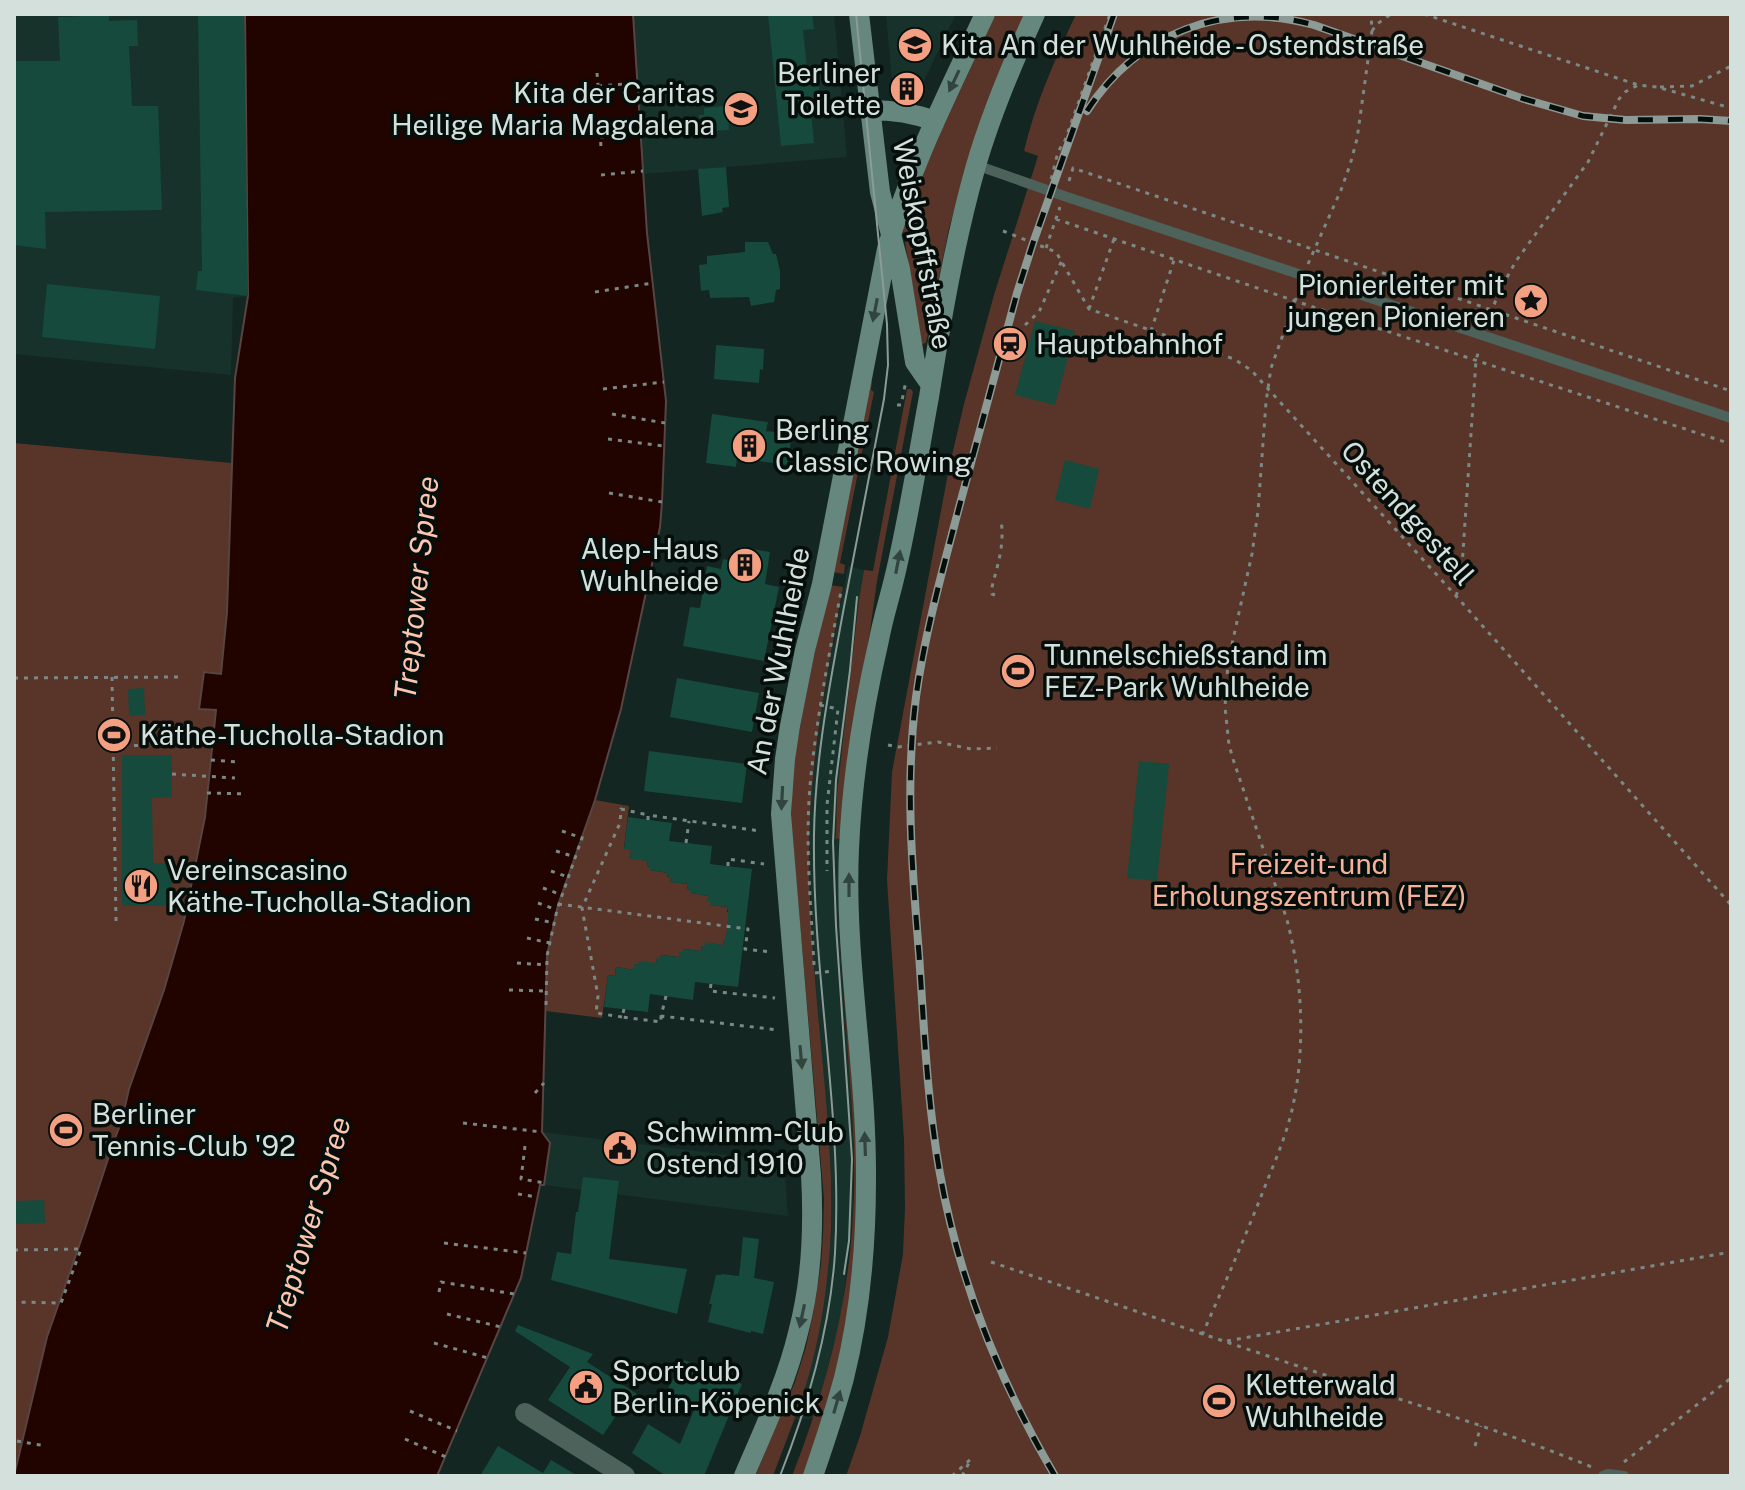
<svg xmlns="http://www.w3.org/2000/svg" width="1745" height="1490" font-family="'Public Sans',sans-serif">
<rect width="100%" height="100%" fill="#132621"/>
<path fill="#16322a" d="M14 14H245L248 296 233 298 231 375 14 354Z
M633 14H834L847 157 643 174Z
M886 14H956L917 95 893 91Z
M848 566 864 570 859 600 851 681 840 771 836 838H841L842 923 839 925 853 1127V1215L842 1311 822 1391 813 1418 793 1420 810 1370 822 1316 831 1238 832 1204 830 1151 815 978 809 863 811 787 823 695Z
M542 1132 784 1162 788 1216 544 1185 550 1143Z"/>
<path fill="#583528" d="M996 14H1026L971 152 949 228 926 343 922 344 903 230 917 187 943 127Z
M1076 14H1731V1476H846L860 1436 888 1337 903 1254 905 1207 904 1140 887 880 892 772 949 468 964 404 994 295 1038 156 1024 151C1035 103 1056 58 1076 14Z
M870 381 872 382 871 390 874 392 840 563 845 565 844 574 833 572Z
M907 389H911L913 392 877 581 841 838 836 839 837 795 859 600 864 570 873 571Z
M14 443 232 463 227 612 221 674 204 673 199 708 216 710 205 817 184 921 164 990 129 1089 122 1120 114 1141 85 1229 47 1337 14 1472Z
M830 585 843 587C826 679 808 770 809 864 810 938 818 1013 825 1088 830 1148 835 1209 828 1269 825 1303 819 1338 810 1371 801 1404 788 1436 776 1468L773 1476H755L795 1382 806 1347 813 1314 821 1265 823 1234 824 1199 791 819 793 763 818 635Z
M595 800 629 806 624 848 631 850 630 858 648 861 647 866 650 867V870L668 873 667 877 671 878 670 882 688 884 687 889 690 890 691 893 708 896V901H711V905L728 907 727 912 731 913 727 940H724L723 945 706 943 705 946H702L701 951 684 949 683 952H679V957L661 955 660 958H657L656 963 634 965V970L616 967 615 976 608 975 602 1018 546 1011 547 955 558 905Z
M842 923C851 1048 865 1175 850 1300 843 1360 823 1419 803 1476H792C825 1392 848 1306 853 1216 856 1167 853 1119 849 1070 846 1021 842 973 839 924Z"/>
<path fill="#210300" stroke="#574542" stroke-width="2" d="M245 14H633L647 233 666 401 662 502 660 527 621 709 595 800 558 905 547 955 542 1132 550 1143 544 1185H540L521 1278 437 1476H14L47 1337 85 1229 114 1141 122 1120 129 1089 164 990 184 921 205 817 216 710 199 709 204 672 221 674 227 612 235 378 248 296Z"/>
<path fill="#164a3d" d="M198 14H244L248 296 196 290 198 271H202Z
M768 14H812L814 29 803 30 808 78 818 77 821 110 811 111 814 143 781 146Z
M109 15V21L137 20 138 46H129L132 106H158L162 210 45 212 46 249 14 245V61H60L58 17Z
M723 106 724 114H728L729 130 700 132 699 115H704V108Z
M726 167 729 207 722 208 723 212 702 216 698 169Z
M745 242H768L773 254H776L780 271V289L776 290 774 302 751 306 749 297 710 298 709 290 701 291 699 265 707 264V256L745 252Z
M47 284 160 296 155 349 42 337Z
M1035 321 1075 331 1055 405 1015 395Z
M716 345 764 349 763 370 760 369 759 383 714 379Z
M712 414 768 422 766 431 792 434 787 465 737 458 736 467 706 463Z
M1065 460 1099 469 1090 509 1055 500Z
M740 547 770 552 765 584 779 587 764 661 683 646 690 607 700 608 707 566 721 569 723 559 738 562Z
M677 678 759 693 752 732 670 717Z
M144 688 145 715 129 716 128 689Z
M649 751 747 764 742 803 644 791Z
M122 755H172V797L152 798 153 863H172V906H122Z
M1139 761 1169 764 1157 881 1127 878Z
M628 817 672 823 669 841 712 846 710 864 752 869 738 987 695 982 693 1000 650 994 648 1012 604 1007 608 975 615 976 616 967 634 970V964L638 965 639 961 656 963 657 958H660L661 955 679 957V952H683V949L701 951 702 946H705V942L723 945 728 926V907L710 905 711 901H707L708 896 690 893V890L687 889 688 884 670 882 671 878H667L668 873 650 870V867L647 866 648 861 630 859 631 850 624 849Z
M583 1177 619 1181 609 1259 687 1269 677 1314 551 1280 557 1252 571 1254 576 1212H578Z
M44 1200 45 1223 14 1224V1201Z
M743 1237 759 1239 754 1278 774 1282 763 1334 751 1331V1333L708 1322 712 1304H709L716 1275H721L722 1274 739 1276Z
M518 1325 593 1354 587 1362 637 1394 624 1412 620 1410 603 1435 548 1400 570 1367 515 1331Z
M684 1360 742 1384 704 1476H666L632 1453 648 1424 680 1444 694 1410 663 1397Z
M498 1446 543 1473 551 1460 578 1476H480Z"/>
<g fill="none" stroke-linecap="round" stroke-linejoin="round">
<path stroke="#7a8985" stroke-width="3" stroke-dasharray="4 6" stroke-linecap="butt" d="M1424 14 1638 85 1657 87 1731 108
M1372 31 1377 24 1391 14
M597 73 599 99
M598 86 638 83
M1660 87 1692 86 1731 66
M600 122 601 150
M600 137 641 134
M601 175 643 171
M1051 179C1055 167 1056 151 1064 143L1110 14
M1069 181 1073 168 1731 391
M1056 219 1295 301 1731 444
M1003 231 1056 252 1089 309 1234 359 1251 370 1456 596 1731 905
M1046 248 1060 207
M1308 264 1341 190 1350 165 1357 139 1372 31 1371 14
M595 292 653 283
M1089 309 1114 239
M1487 323 1499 292 1516 261 1588 162 1619 99 1625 92 1638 85
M1025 325 1039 312 1062 260
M1151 331 1174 260
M603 389 664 382
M897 405H901L906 381
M612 414 665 423
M608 439 664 446
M609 493 662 502
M995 595 992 594 991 591C997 566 1005 546 1001 520
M1456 596 1461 581 1476 360 1479 350
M112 677 116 921
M14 678 179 677
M820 705 838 709 827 805V871
M888 745 898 747 938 742 971 749 997 748
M114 746 158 745
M211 760 237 762
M172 774 235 778
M207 793 247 794
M648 820V815L760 831
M562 831 582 838
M686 843 689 821
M556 851 575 857
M728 866V859L764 864
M551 871 568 877
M543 888 562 895
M538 903 557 910
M558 904 748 929 745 949 771 952
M535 919 554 923
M527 938 550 943
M517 963 547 965
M814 965C811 905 805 846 810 786 816 720 829 656 841 591
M815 973 833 971V973
M711 984 710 991 775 998
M509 990 546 991
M666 996 661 1016 778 1030
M546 1005 547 956 557 910 583 835
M624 1009 622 1017 661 1022V1016
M622 1017 596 1013 598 996 582 908 620 823 621 809 648 815
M535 1093 544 1083
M463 1123 542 1132
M525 1146 521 1179 545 1183
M518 1194 537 1197
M444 1243 526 1253
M14 1250 81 1249 61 1303 14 1302
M991 1262C1096 1297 1201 1334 1307 1369 1403 1401 1500 1429 1594 1468
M439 1292 441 1282 514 1294
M447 1314 501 1327
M1202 1335C1223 1288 1243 1242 1262 1194 1272 1168 1284 1142 1291 1114 1306 1054 1303 980 1287 920L1233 759 1229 745 1225 707 1228 662 1252 554 1258 511 1266 402 1271 368 1299 290
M1227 1341 1731 1252
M434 1343 488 1358
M410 1411 457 1431
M405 1439 446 1457
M17 1441 46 1446
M1475 1446 1481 1426
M1624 1462 1731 1378
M952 1476 972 1458
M962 1476 970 1461"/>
<path stroke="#4e625c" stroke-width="10" d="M976 165 1064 196 1731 418
M1603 1476 1608 1474 1624 1476"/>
<path stroke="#4e625c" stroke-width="20" d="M525 1413 625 1476"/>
<path stroke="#66877d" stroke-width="20" d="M859 14 880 192 900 269 915 362 931 385
M870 110C893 110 913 113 935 121
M744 1476C764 1429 786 1383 798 1333 812 1281 814 1228 811 1175L781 814 785 759 790 726 805 650 822 584 887 249C910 167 949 91 985 14
M813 1476C824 1444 835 1411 844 1378 860 1314 866 1246 866 1180 867 1070 844 959 849 849 852 778 863 709 879 640 883 618 890 597 895 575 909 517 918 456 929 397 941 321 954 244 975 169 990 116 1012 64 1035 14"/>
<path stroke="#8c9b96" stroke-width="2" d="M844 1274 849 1241 852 1159 836 926 833 842 836 780 850 670 857 597
M780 1476C808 1405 830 1330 835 1253 843 1114 812 975 814 835 815 758 830 683 844 607 857 538 871 468 884 399L888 365 887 324 856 14"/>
<g stroke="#8c9b96" stroke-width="8">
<path id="rail" d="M1087 111C1137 33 1224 0 1314 25L1524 99 1583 116 1626 120 1700 119 1731 121
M1055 1476C1000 1382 959 1281 940 1174 927 1101 924 1027 919 954 912 868 905 784 916 697 925 631 944 565 961 500 980 431 998 362 1017 293L1033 243 1114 14"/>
</g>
<use href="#rail" stroke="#060e0b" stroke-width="5" stroke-dasharray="15" stroke-linecap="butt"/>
</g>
<defs><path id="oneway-solid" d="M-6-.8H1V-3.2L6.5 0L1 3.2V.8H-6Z" transform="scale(2)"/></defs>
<g fill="#31443e">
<use href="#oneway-solid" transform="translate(954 81) rotate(115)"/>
<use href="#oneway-solid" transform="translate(875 310) rotate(101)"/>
<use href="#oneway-solid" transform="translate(898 562) rotate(-79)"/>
<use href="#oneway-solid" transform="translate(782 798) rotate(93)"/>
<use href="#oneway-solid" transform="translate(849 885) rotate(-90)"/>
<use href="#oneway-solid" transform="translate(801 1057) rotate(85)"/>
<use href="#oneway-solid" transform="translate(865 1144) rotate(-92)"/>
<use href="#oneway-solid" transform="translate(802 1316) rotate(102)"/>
<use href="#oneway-solid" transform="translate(837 1402) rotate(-74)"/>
</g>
<defs>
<g id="school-disc" transform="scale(1.8)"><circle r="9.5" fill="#f3a082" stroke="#060e0b"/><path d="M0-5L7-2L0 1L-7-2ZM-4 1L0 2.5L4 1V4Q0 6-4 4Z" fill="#111"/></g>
<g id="building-disc" transform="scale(1.8)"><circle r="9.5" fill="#f3a082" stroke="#060e0b"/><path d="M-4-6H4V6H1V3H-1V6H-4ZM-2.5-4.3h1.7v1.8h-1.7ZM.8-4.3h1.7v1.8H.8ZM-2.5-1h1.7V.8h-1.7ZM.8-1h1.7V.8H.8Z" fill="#111"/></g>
<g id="sight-disc" transform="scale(1.8)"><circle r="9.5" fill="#f3a082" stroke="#060e0b"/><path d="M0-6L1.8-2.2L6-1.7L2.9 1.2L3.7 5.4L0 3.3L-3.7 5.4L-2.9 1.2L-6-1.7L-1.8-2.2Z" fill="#111"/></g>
<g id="station-disc" transform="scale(1.8)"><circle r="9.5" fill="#f3a082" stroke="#060e0b"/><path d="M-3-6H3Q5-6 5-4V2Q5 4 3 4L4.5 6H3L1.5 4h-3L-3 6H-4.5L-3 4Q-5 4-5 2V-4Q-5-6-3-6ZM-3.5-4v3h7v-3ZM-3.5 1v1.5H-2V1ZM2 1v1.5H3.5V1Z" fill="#111"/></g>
<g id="stadium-disc" transform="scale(1.8)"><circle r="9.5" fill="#f3a082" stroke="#060e0b"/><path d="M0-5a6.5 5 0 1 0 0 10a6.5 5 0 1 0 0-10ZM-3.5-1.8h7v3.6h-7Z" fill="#111"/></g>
<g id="restaurant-disc" transform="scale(1.8)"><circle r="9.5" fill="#f3a082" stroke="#060e0b"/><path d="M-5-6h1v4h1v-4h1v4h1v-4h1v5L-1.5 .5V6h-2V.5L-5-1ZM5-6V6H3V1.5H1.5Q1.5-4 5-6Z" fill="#111"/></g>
<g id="civic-disc" transform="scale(1.8)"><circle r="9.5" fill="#f3a082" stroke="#060e0b"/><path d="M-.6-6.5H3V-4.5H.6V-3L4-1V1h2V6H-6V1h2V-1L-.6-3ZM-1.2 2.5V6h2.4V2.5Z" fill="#111"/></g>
</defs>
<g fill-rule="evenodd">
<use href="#school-disc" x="915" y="45"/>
<use href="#building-disc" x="907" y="89"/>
<use href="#school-disc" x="741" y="109"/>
<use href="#sight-disc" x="1531" y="301"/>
<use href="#station-disc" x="1010" y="344"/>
<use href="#building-disc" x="749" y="446"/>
<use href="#building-disc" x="745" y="565"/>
<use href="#stadium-disc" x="1018" y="671"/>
<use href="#stadium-disc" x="114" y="735"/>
<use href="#restaurant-disc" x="141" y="886"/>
<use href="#stadium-disc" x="66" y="1130"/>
<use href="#civic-disc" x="620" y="1148"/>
<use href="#civic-disc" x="586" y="1387"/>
<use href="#stadium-disc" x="1219" y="1401"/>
</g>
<g text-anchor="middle" stroke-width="7" stroke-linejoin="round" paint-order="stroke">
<g font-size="28" fill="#d4e0dc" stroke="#060e0b" text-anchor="start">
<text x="941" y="55">Kita An der Wuhlheide - Ostendstraße</text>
<text x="881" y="83" text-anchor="end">Berliner<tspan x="881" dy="32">Toilette</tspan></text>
<text x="715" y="103" text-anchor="end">Kita der Caritas<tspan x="715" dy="32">Heilige Maria Magdalena</tspan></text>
<text x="1505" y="295" text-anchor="end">Pionierleiter mit<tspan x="1505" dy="32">jungen Pionieren</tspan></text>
<text x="1036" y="354">Hauptbahnhof</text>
<text x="775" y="440">Berling<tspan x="775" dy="32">Classic Rowing</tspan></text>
<text x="719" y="559" text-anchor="end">Alep-Haus<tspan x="719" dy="32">Wuhlheide</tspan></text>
<text x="1044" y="665">Tunnelschießstand im<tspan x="1044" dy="32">FEZ-Park Wuhlheide</tspan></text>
<text x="140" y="745">Käthe-Tucholla-Stadion</text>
<text x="167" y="880">Vereinscasino<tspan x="167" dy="32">Käthe-Tucholla-Stadion</tspan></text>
<text x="92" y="1124">Berliner<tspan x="92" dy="32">Tennis-Club '92</tspan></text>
<text x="646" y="1142">Schwimm-Club<tspan x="646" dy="32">Ostend 1910</tspan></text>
<text x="612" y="1381">Sportclub<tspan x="612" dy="32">Berlin-Köpenick</tspan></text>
<text x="1245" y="1395">Kletterwald<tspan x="1245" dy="32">Wuhlheide</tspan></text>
</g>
<g font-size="28" fill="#d4e0dc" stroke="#060e0b">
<text transform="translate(923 244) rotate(79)" y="10">Weiskopffstraße</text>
<text transform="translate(1408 513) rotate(48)" y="10">Ostendgestell</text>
<text transform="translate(778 661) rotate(-79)" y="10">An der Wuhlheide</text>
</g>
<g font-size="28" fill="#f7b198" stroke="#060e0b">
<text x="1309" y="874">Freizeit- und<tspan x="1309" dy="32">Erholungszentrum (FEZ)</tspan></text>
</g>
<g font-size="30" font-style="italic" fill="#fdc5b0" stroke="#060e0b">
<text transform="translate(417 588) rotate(-84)" y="10">Treptower Spree</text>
<text transform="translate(309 1225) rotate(-73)" y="10">Treptower Spree</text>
</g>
</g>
<rect width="1745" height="1490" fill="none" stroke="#d4e0dc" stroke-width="32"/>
</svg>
